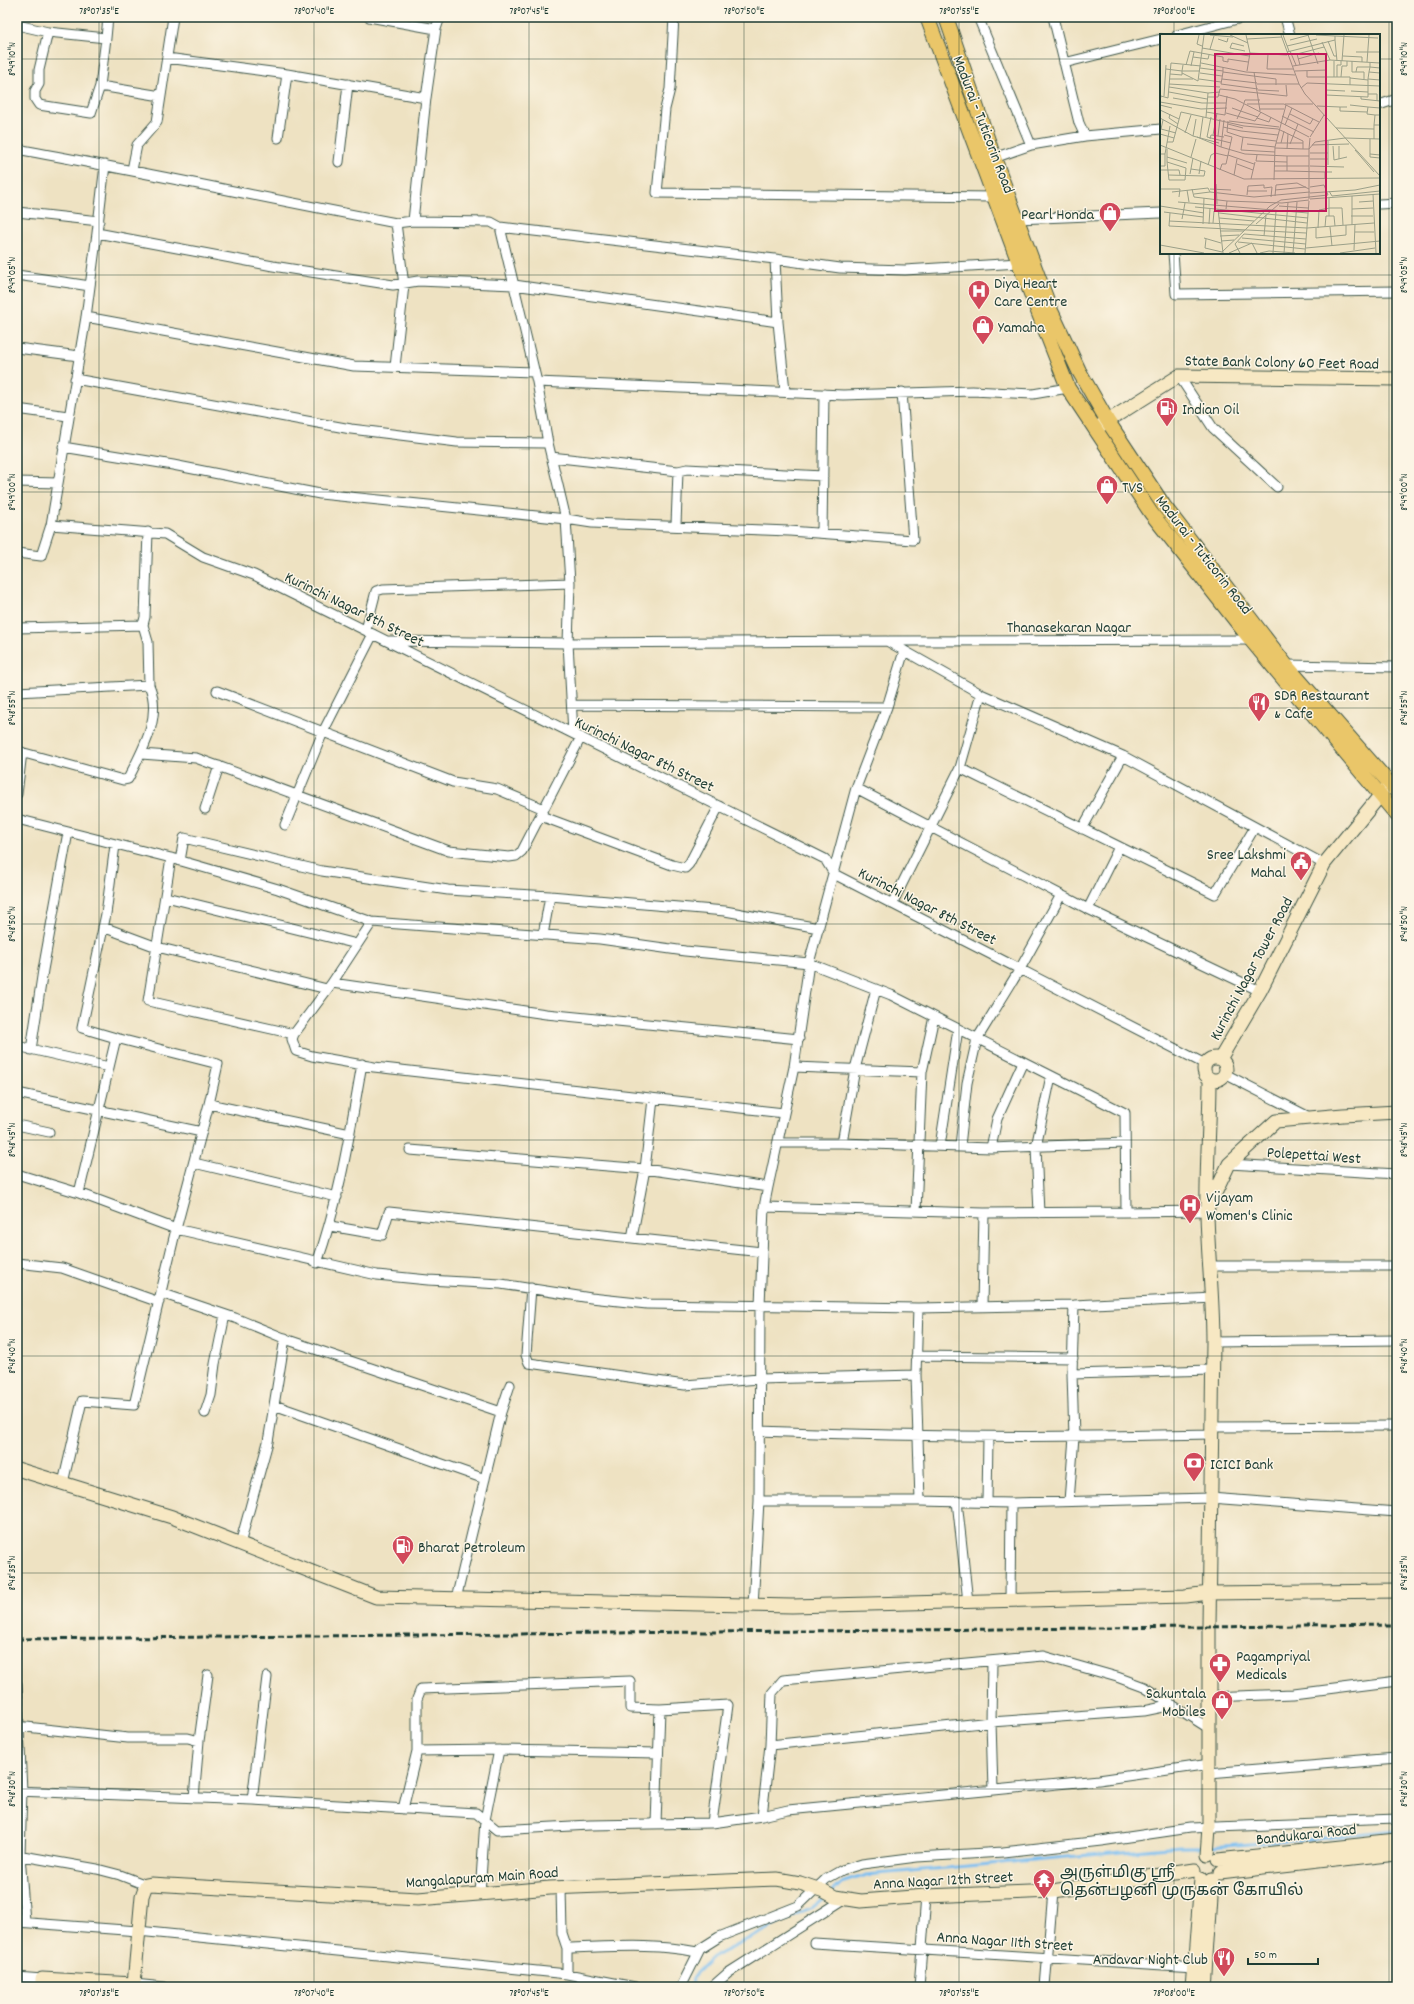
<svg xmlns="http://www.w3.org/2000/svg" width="1414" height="2004" font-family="Dekko,'Noto Sans Tamil',sans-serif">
<rect width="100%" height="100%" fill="#fcf5e5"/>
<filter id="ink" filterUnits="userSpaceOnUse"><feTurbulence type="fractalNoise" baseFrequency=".025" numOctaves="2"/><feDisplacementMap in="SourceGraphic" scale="8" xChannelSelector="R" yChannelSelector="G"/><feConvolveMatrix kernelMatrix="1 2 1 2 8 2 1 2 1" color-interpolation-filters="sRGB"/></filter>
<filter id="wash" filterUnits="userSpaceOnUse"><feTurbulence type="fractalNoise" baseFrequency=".012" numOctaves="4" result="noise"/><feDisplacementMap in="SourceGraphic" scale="16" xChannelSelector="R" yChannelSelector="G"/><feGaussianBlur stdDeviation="0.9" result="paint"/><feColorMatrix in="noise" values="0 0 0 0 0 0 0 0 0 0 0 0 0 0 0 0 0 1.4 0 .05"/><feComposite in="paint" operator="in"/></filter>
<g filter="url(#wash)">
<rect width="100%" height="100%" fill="#eee2c2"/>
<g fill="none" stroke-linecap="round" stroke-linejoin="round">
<path stroke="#7cbff2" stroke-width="3" d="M1211 1847 1315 1839 1397 1831
M831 1892 841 1883 866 1875 1179 1847H1203
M692 1987 693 1976 712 1957 812 1907 827 1895"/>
</g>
</g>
<g filter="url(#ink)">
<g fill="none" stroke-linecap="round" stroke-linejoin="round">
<g stroke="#3e5649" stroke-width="11">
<path id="street" d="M369 17 436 29
M674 17 670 89 665 109 657 193 994 197
M978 17 1031 145
M1053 17 1079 123 1085 136
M1285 17 1290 35
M17 25 48 32 106 38 100 86 161 96 173 17
M48 32 39 70V84L35 91V99L39 105 91 113 100 86
M1177 35 1245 17
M106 38 108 17
M167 58 287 74 426 98
M1064 63 1161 39
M1379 105 1397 99
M278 138 287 74
M17 149C144 172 269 199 396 223L413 221 491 222 500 227 775 259 840 268 905 270 1019 263
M994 158 1031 145 1085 136 1161 129
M339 162 348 84
M105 165 97 233 273 266 393 285 418 281 514 285 778 322 785 391
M132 170 137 145 157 122 161 96
M1379 204 1397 203
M17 212 99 221
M1017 219 1161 213
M413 221 426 98 436 29 440 17
M500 227 537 382 548 443 566 519 570 583 568 643 573 733
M1173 253 1176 294 1397 291
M775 259 778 322
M17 275 90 286
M86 317 354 366 534 372
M17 348 79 356
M395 367 404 285 396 223
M1179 376 1213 428 1277 487
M75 379 351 429 457 442 548 443
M537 382 843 395 972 391 1033 394 1068 388
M17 409 68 416
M63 447 173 465 320 494 566 519 592 523 789 531 913 540 902 392
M551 457 678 471 687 469 823 476
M17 482 58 483
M51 525 165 534 203 557 254 575 825 859 834 874 1205 1064
M676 525 678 471
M822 533 824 394
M17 553 41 556 51 525 86 317 97 233
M17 628 143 625
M366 630 376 591 383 589 570 583
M390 641 568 643 887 641 981 694 1123 756 1324 864
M889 641 1251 640
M1286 665 1397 667
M217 691 453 782 497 789 544 809
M17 692 149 685
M572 705 887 707
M17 751 123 780 128 779C142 751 163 717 149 685L148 642 143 625 145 617 148 532
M141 754 196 758 449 851 509 857 516 856 522 851 581 737
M960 768 1215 894 1255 827
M856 788 1088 909 1260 991
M17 794 22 752
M205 809 219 766
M541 816 672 865 685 868 689 864 719 806
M17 819 171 858 278 889 372 922 600 939 685 951 809 963 891 995 1125 1113 1126 1212 1207 1211
M285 825 323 732 373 634
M1082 829 1123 756
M115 845 106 914 82 1028 116 1038 79 1193 176 1229 377 1275 428 1280 501 1284 591 1298 647 1304 918 1308
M171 858 148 1001 294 1034
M180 861 184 838 322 871 448 890 550 896 725 911 819 928
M166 897 357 944
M892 904 960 768 981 694
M1088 909 1119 847
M372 922 332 983 294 1034 292 1039 296 1051 312 1056 374 1067 784 1113
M103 927 157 947 327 989
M543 935 550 896
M332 983 546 1014 799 1039
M17 1046 109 1067
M31 1050 43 970 68 832
M794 1067 922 1072
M1225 1074 1311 1118
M17 1093 202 1132
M209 1104 350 1134
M17 1125 49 1132
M778 1143H842L991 1148 1125 1143
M842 1143 855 1069 876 989
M940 1146 958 1029
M960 1146 967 1083 977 1039 1020 969 1061 895
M991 1148 997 1119 1023 1062
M410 1150 645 1169 768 1187
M194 1163 337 1197
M1229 1164 1397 1174
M17 1174 79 1193
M764 1207 984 1213 1126 1212
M916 1211 922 1072 934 1017
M1039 1213 1036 1147 1051 1076
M330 1226 382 1235 389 1212 762 1252
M632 1238 645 1169 653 1099
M17 1263 62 1268 159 1302
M317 1263C340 1198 350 1131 362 1064
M1208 1266H1397
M531 1288 526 1355 529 1363 685 1385 759 1379 916 1375
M161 1293 235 1318 291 1341 501 1412
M1213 1298 1074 1305 918 1308 916 1375 920 1501 1011 1503 1210 1498 1397 1512
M982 1306 984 1213
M1213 1342 1397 1340
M916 1356 1073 1358
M1072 1374 1212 1370
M274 1405 485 1479
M205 1413 211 1395 215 1364 225 1315
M1211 1427 1397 1426
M759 1431C909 1437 1060 1438 1211 1434
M63 1483 82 1401 134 1405 176 1229 209 1104 218 1064 116 1038
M759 1501H920
M957 1501 968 1602
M1069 1501 1074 1437 1072 1374 1074 1305
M987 1502 988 1437
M240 1544 268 1442 285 1338
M456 1599 501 1412 510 1385
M1010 1601 1011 1503
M753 1606 759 1501 760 1305 764 1207 768 1187 794 1067 809 963 856 788 887 707 904 651
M992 1661 991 1722 993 1790
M17 1684 22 1791 20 1855 25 1922
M1210 1697 1294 1694 1397 1681
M17 1726 128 1738H188L199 1741
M770 1745 991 1722 1144 1711 1173 1705
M417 1751 499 1750 658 1753
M1209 1773 1397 1758
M17 1791 252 1800 476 1813 497 1830 590 1825 712 1823 762 1816 788 1810 1099 1780 1210 1764
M194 1798 199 1741 208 1675
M252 1800 267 1677
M403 1809 417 1751V1699L421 1689 630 1681V1708L660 1709 728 1705 712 1823
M762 1816 770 1745 772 1693 783 1680 1043 1656 1117 1677 1144 1687 1210 1729
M656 1824 660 1709
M17 1855 97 1869 120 1875 146 1885
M561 1888 562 1933 567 1948V1974
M480 1894 485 1820 499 1750
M17 1922 138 1931 567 1974 635 1987
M814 1943 1195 1967
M567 1948C610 1947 655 1943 697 1952
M17 1977 42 1979
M134 1984 164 1987
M681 1987 700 1949 719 1937 798 1906 826 1879 842 1870 862 1864 917 1857 1003 1852 1101 1841 1190 1828 1397 1820
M712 1987 728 1973 846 1898
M919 1987 926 1896
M1045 1987 1053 1891
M1388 1987 1397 1986"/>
</g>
<g stroke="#3e5649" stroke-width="15">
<path id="secondary" d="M1095 429 1179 376 1397 379
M1204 1069a11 11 0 1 1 22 0a11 11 0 1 1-22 0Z
M1220 1059 1260 991 1324 864 1387 787
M1209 1206 1229 1164 1276 1121 1343 1115 1397 1112
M17 1469 172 1517 376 1597 792 1606 1185 1596 1209 1593 1397 1591
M1207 1855 1209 1827V1626L1213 1342C1213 1299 1208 1256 1207 1214 1206 1169 1210 1124 1210 1079
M1218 1860 1397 1841
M1220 1873 1397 1853
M42 1987V1979L134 1984 142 1896 146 1885 151 1884 418 1899 550 1888 777 1879 800 1883 824 1891 835 1897 861 1901 926 1896 1053 1891 1195 1870
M1193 1987 1201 1878
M1205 1987 1212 1880"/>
</g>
<g stroke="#3e5649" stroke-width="16">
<path id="primary" d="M927 17 1019 263 1068 388 1151 513 1251 640 1397 815
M946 17 994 158 1051 311 1079 371 1107 420 1164 506 1286 665 1397 792"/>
</g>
<use href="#street" stroke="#fff" stroke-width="9"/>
<use href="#secondary" stroke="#f7e8c3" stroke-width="13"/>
<use href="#primary" stroke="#eac669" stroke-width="14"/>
<path stroke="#1f3d34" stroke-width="3" stroke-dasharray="6 3" stroke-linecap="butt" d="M17 1639 1397 1625"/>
</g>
</g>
<path fill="none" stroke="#1f3d34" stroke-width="1" stroke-opacity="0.45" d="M99 17V1987M314 17V1987M529 17V1987M744 17V1987M959 17V1987M1174 17V35M1389 17V1987M17 59H1161M1379 59H1397M1174 253V1987M17 275H1397M17 492H1397M17 708H1397M17 924H1397M17 1140H1397M17 1356H1397M17 1573H1397M17 1789H1397"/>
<defs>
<g id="shop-pin" transform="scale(1.15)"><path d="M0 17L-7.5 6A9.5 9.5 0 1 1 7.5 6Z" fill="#d1495b" stroke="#fcf5e5"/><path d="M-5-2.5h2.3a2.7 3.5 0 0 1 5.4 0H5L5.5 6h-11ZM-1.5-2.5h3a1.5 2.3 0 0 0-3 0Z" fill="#fff"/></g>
<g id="hospital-pin" transform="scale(1.15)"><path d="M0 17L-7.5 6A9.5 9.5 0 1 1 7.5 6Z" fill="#d1495b" stroke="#fcf5e5"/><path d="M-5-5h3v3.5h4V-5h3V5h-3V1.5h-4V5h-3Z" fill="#fff"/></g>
<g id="fuel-pin" transform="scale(1.15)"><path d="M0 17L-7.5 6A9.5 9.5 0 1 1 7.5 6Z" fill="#d1495b" stroke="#fcf5e5"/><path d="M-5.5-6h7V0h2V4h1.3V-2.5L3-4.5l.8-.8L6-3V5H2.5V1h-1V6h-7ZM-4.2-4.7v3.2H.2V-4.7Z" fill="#fff"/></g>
<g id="restaurant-pin" transform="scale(1.15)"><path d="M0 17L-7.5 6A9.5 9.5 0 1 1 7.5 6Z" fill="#d1495b" stroke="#fcf5e5"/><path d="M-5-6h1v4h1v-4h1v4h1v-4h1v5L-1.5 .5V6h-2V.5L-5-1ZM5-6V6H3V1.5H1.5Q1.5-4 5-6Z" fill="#fff"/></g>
<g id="civic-pin" transform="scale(1.15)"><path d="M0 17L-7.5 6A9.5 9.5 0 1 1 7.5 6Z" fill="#d1495b" stroke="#fcf5e5"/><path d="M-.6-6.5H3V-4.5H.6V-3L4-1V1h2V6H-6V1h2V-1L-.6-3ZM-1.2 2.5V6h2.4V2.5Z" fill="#fff"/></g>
<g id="bank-pin" transform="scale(1.15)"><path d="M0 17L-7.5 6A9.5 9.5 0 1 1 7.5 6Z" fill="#d1495b" stroke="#fcf5e5"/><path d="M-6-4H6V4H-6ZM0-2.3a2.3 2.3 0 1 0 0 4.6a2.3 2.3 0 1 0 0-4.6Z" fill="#fff"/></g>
<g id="pharmacy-pin" transform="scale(1.15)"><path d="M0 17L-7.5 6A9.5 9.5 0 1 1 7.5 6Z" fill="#d1495b" stroke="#fcf5e5"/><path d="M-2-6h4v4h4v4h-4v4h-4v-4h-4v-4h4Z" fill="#fff"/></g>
<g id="temple-pin" transform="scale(1.15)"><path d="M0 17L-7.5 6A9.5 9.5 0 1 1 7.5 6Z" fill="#d1495b" stroke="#fcf5e5"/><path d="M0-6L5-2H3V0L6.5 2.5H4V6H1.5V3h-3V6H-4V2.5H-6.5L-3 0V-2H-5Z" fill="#fff"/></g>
</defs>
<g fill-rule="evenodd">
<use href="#shop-pin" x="1110" y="213"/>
<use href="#hospital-pin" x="979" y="291"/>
<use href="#shop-pin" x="983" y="326"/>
<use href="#fuel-pin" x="1167" y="408"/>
<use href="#shop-pin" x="1107" y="486"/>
<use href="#restaurant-pin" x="1259" y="703"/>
<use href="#civic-pin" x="1301" y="862"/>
<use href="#hospital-pin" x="1190" y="1205"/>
<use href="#bank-pin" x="1194" y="1463"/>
<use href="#fuel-pin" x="403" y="1546"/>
<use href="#pharmacy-pin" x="1220" y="1664"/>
<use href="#shop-pin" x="1222" y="1701"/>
<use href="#temple-pin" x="1044" y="1880"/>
<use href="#restaurant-pin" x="1224" y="1958"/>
</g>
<g text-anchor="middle" stroke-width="3" stroke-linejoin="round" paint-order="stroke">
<g font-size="16" fill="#1f3d34" stroke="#fcf5e5">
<text transform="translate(985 124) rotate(69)" y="6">Madurai - Tuticorin Road</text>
<text transform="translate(1282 361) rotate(1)" y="6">State Bank Colony 60 Feet Road</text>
<text transform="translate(1205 554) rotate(52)" y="6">Madurai - Tuticorin Road</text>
<text transform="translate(355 608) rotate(26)" y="6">Kurinchi Nagar 8th Street</text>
<text x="1069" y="632">Thanasekaran Nagar</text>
<text transform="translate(645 753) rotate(26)" y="6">Kurinchi Nagar 8th Street</text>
<text transform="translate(928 905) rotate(27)" y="6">Kurinchi Nagar 8th Street</text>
<text transform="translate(1250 968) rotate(-62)" y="6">Kurinchi Nagar Tower Road</text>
<text transform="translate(1314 1154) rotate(4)" y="6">Polepettai West</text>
<text transform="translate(1306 1833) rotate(-6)" y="6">Bandukarai Road</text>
<text transform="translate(482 1876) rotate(-4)" y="6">Mangalapuram Main Road</text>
<text transform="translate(943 1879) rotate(-3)" y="6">Anna Nagar 12th Street</text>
<text transform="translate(1005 1940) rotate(4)" y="6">Anna Nagar 11th Street</text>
</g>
<g font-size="16" fill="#1f3d34" stroke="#fcf5e5" text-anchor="start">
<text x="1094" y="219" text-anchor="end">Pearl Honda</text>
<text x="994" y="288">Diya Heart<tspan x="994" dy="18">Care Centre</tspan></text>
<text x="998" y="332">Yamaha</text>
<text x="1182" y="414">Indian Oil</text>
<text x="1122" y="492">TVS</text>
<text x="1274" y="700">SDR Restaurant<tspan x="1274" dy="18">&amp; Cafe</tspan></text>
<text x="1286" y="859" text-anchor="end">Sree Lakshmi<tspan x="1286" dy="18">Mahal</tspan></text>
<text x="1206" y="1202">Vijayam<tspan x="1206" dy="18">Women's Clinic</tspan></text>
<text x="1210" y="1469">ICICI Bank</text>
<text x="418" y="1552">Bharat Petroleum</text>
<text x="1236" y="1661">Pagampriyal<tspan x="1236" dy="18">Medicals</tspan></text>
<text x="1206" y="1698" text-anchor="end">Sakuntala<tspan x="1206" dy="18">Mobiles</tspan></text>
<text x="1060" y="1877">அருள்மிகு ஶ்ரீ<tspan x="1060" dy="18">தென்பழனி முருகன் கோயில்</tspan></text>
<text x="1208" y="1964" text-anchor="end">Andavar Night Club</text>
</g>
</g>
<g transform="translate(1160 34)">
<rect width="220" height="220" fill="#eee2c2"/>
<path fill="none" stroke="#9ba089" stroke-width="1" d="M39 1 37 10 42 12M50 1 73 3M70 1 88 9M86 1 90 19 87 37M121 1 139 50 145 60 220 142M123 1 129 17M148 1 158 30M156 1 175 2M58 5 67 8 68 4M87 5 122 3M130 6 149 1M175 6 177 27M168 7 174 22H177M162 8 170 26M84 12 72 9 70 14 85 17M127 12 157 5M42 14 89 22M50 15 54 2M130 17 136 31M127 18 175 6V2L218 4M196 18H220M90 19 127 21M108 20 107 35H133M183 22 202 23V28M33 23 48 25 49 21M138 25 159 19M174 27V43M182 27 184 1M192 27V38H196M207 28 209 1M210 28V33L220 34M41 29 86 38 135 41M26 31 30 17 63 23V27L68 28V25L88 28M140 31 137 20 164 13M166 31V61L208 63V45M31 32 34 18M133 32 170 26 220 29M63 33V38L116 45V51M40 34 63 37M6 35 22 37 23 31M22 37H40M135 37 167 36M147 37V43H181L182 32H187V27M94 38 100 77M209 38 208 45 220 46M22 39 38 47 44 1M40 39 62 42M10 40 11 29 41 32M177 43V31H181V27M181 43H190V51M190 44 208 46M10 45H33M39 45 61 48M62 45 97 49M204 45V38H196L197 33H210L209 38 220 39M9 50 60 53M61 50 98 55M61 50 63 38M97 50H139M9 53 48 59 46 83M141 54 147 49 220 52M60 55 127 62 126 51M98 56 119 57M166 56 185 57M191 57 208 58M9 58 47 65M48 59 60 58M208 60H217V67M59 61 75 65 149 103M4 62 6 31M48 63H58L60 55M201 63V65L220 67M13 64 42 69H66M0 67 1 62 8 64 10 40 22 41V37M0 68 41 75 67 74M84 69 85 66H100M87 70H124L159 88M125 70H153M0 71 12 74M190 71 208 73M157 72 180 73M187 73H180V77L207 78M72 74 98 83M100 75H124M0 76 19 85M46 78 65 81 67 62M66 79 95 87 101 78M10 80 9 84 18 90M130 80 150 90 153 85M215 81 207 80 208 73 220 74M122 82 154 98M51 83 47 103 71 109M0 84 33 102 59 109M97 84 109 88 111 83M77 85 84 70M3 86 1 95 16 99M64 86 61 113 85 120 127 122M68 87 67 98 82 103 116 107M69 87 119 93M68 90 83 94M125 91 132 74M214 91 215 81H220M63 93 81 97M176 94 214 95M81 97 118 101M25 99 31 81M0 100 14 104M53 101 57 79M33 102 36 85M58 102 60 85M37 103 61 113M150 103 164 81M40 104 43 83M50 105 51 101 64 103M214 105V91H220M7 108H13L21 78 84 92 118 95 143 107V115H149L150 104M116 109H143M121 109 124 97M87 110 115 113M130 110 138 90M0 111 84 145 220 144M152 111 189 110M173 112 174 126 187 123M115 114 143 115M7 115V128L26 134 25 146H9L7 128M127 115 128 100M81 116 115 118M81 116 83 103M195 116 214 138M150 119H168M0 120H5V132H0M5 120 10 92M210 120V105M68 121 94 130M97 121 96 127 127 128M220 121 210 120V123L220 124M149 122H127V137L165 138M7 123 27 129M31 123 36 105M150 125H168M179 125V112M77 130 93 136M48 131 51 121 55 119 68 122M168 131V107M114 132H149M150 132 184 133M0 136H19L20 141M60 136 62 130H66L72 103 64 101M114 137H127M30 140 33 124M39 140 41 127M8 141 44 142 45 137 31 135M74 141 77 125M165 144V138H172M91 145 95 128M114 146 115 113 126 71M56 150 57 170M0 155H20L19 163M32 155 34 163 67 167M50 155 71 156M27 156 29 168M115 156 146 153M88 157H107M169 157 172 162 220 157M12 158 48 154 50 158M150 159 195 156 220 151M34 160 50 158 94 163 150 158M213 160 216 219M87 161 88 152 104 151V154L112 153 111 163M115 162 116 151 137 149 149 155M149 165V115L155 108 185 104 220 105M150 165 220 160M18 168 148 179M199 168 213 167M0 172 44 179M119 172 148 174M35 173 148 184M58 175 63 219M66 175 67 167 122 169 149 166M192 175 213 174M4 178 43 183M10 179 9 192 146 199M59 179 147 189M169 182V164M191 182H213M59 184 94 187M22 185 25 169M9 187 147 194 214 189M53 189 54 177M43 190 44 164M49 190 50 174M96 190 119 170M192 191V162M165 193 166 182H174L175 192M170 193 172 212M156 194V204L186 201V191M158 194 159 176 170 174H182L183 191M60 197H84M195 198H214M60 202 79 201M104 202 106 181M44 204 61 209M82 204 146 210M46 205 45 214 62 218M61 207 74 206M78 208 145 215M0 211 44 219M146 214 220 207M194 216 195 190M62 218 110 172 121 166 168 161 164 151 150 153M69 219 92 209 97 219M80 219 75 210 84 200 146 205M100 219 109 217 135 219M113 219 116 177M124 219 128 168M133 219 137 168M145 219 149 167M180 219 215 214"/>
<path fill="#c2185b" fill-opacity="0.15" stroke="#c2185b" stroke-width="2" d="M55 20H166V177H55Z"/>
<rect width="220" height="220" fill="none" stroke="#1f3d34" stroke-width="2"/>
</g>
<rect width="1414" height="2004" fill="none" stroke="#fcf5e5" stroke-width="44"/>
<path d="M1248 1958v6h70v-6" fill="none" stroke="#1f3d34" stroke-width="2"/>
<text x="1254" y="1958" font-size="12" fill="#1f3d34" stroke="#fcf5e5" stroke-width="3" paint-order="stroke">50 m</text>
<rect x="22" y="22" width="1370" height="1960" fill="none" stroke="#1f3d34" stroke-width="1.5"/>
<g font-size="10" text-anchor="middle" fill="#1f3d34">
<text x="99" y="14">78°07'35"E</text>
<text x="314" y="14">78°07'40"E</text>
<text x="529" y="14">78°07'45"E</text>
<text x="744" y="14">78°07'50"E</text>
<text x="959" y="14">78°07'55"E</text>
<text x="1174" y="14">78°08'00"E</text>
<text transform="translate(11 59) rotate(-90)" y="4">8°49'10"N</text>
<text transform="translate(1403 59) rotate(-90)" y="4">8°49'10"N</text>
<text transform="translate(11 275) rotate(-90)" y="4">8°49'05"N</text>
<text transform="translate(1403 275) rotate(-90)" y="4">8°49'05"N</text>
<text transform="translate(11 492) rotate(-90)" y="4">8°49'00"N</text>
<text transform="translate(1403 492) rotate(-90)" y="4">8°49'00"N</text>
<text transform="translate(11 708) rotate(-90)" y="4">8°48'55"N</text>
<text transform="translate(1403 708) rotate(-90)" y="4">8°48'55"N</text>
<text transform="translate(11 924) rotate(-90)" y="4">8°48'50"N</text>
<text transform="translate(1403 924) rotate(-90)" y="4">8°48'50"N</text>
<text transform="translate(11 1140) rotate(-90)" y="4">8°48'45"N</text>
<text transform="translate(1403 1140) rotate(-90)" y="4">8°48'45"N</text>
<text transform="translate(11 1356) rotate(-90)" y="4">8°48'40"N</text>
<text transform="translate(1403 1356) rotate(-90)" y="4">8°48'40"N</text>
<text transform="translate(11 1573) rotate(-90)" y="4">8°48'35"N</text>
<text transform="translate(1403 1573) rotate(-90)" y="4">8°48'35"N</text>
<text transform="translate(11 1789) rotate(-90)" y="4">8°48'30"N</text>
<text transform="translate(1403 1789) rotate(-90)" y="4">8°48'30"N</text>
<text x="99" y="1996">78°07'35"E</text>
<text x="314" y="1996">78°07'40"E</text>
<text x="529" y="1996">78°07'45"E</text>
<text x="744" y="1996">78°07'50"E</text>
<text x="959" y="1996">78°07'55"E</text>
<text x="1174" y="1996">78°08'00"E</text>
</g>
</svg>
